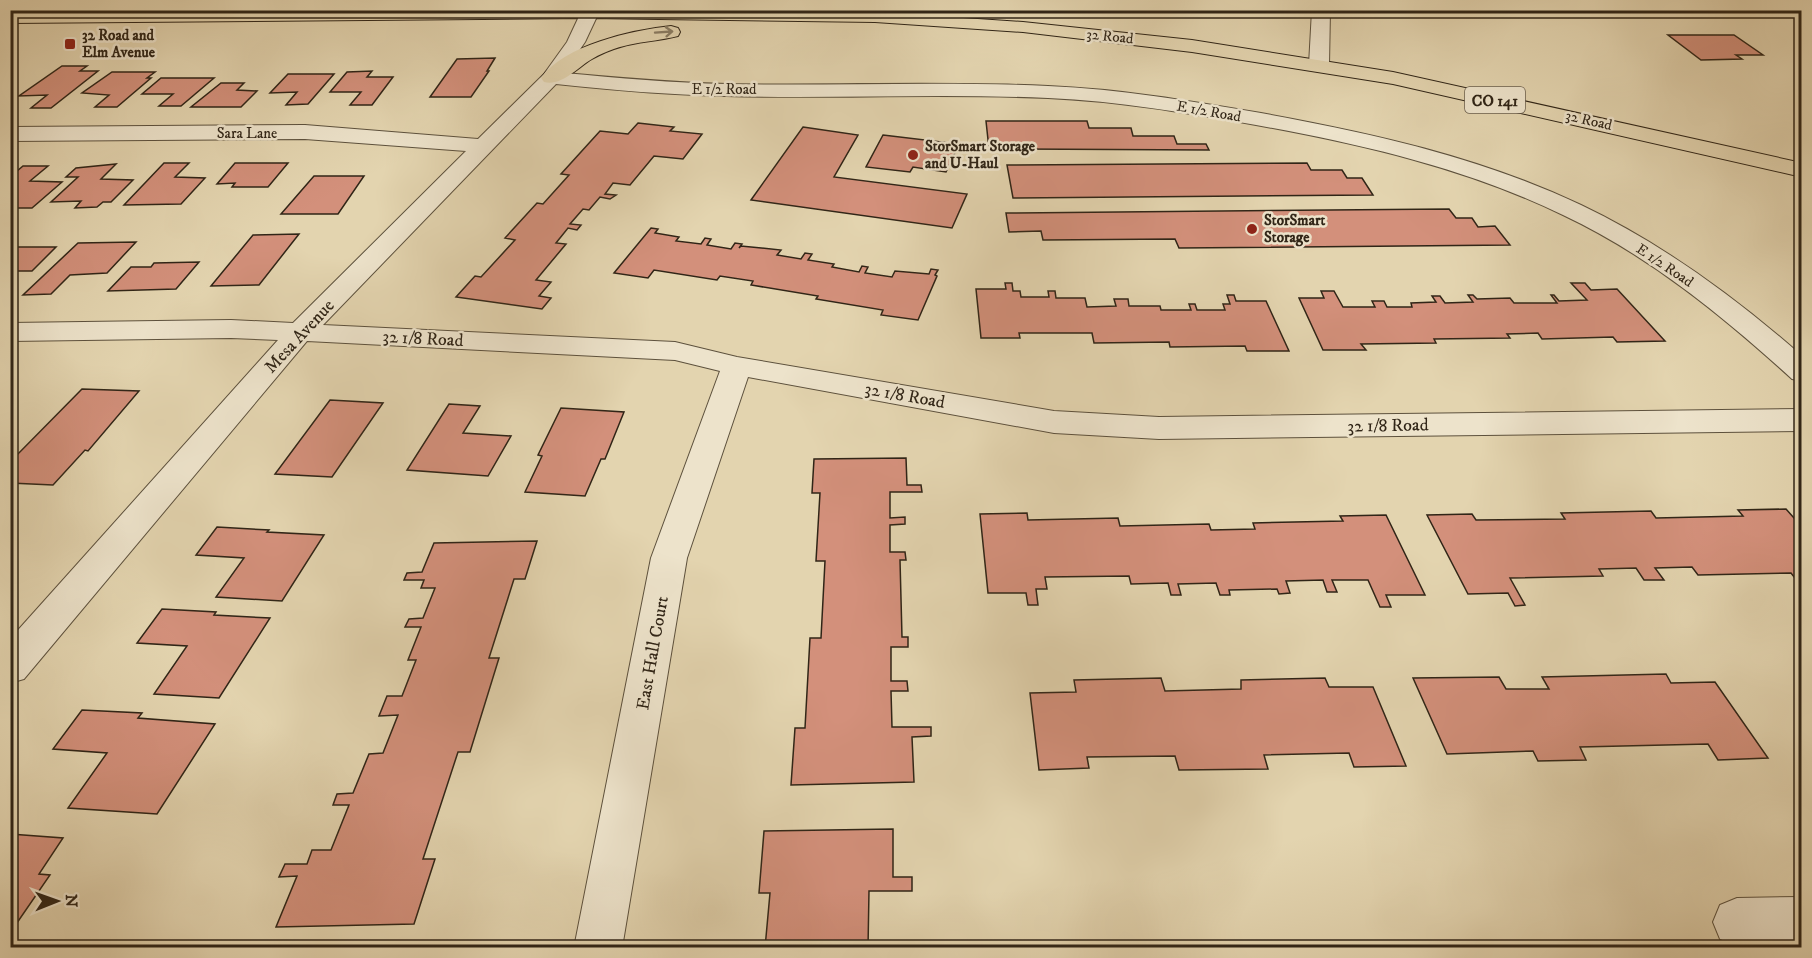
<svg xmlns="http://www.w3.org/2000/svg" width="1812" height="958" font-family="'IM FELL DW Pica',serif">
<rect width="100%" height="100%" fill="#e3d4af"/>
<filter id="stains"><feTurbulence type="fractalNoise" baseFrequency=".00333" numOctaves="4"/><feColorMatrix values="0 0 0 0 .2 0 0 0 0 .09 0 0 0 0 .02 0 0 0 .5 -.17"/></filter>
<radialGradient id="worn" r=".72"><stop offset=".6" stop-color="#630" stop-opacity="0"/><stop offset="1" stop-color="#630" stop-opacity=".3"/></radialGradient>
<path fill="#d3907b" stroke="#302517" stroke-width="1.5" d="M1668 35H1734L1763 55H1736L1742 59 1701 60Z
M495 58 487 71H489L471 97H430L457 59Z
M62 66H87L80 71H98L51 108H31L47 95 19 96Z
M372 71 367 77H393L372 105H350L361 92H330L347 72Z
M112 72H155L147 78H151L117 107H95L109 95 82 93Z
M288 74H334L308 104 286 105 297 92 270 93Z
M161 78H214L181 106H159L173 94H142Z
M221 83H244L237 90 257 91 241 107H191Z
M986 121H1087L1089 128H1131L1133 136H1174L1177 144H1206L1209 150 989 149Z
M638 123 674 127 670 131 702 134 683 159 654 156 630 185 613 183 605 194 616 195 610 199 600 197 589 210 583 209 570 224 581 225 577 230 568 228 556 243 566 244 536 280 551 282 539 296 551 298 542 309 456 297 475 276 481 277 515 240 505 238 537 203 543 204 569 175 561 174 600 131 628 134Z
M803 127 858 135 834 177 967 194 952 228 751 200Z
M883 135 959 144 946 172 913 167 910 172 866 167Z
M164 163H189L175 177 205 178 181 204 124 205Z
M235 163H288L268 187H232L235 183 217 184Z
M1307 163 1311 170H1342L1347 178H1362L1373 195 1013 198 1007 165Z
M116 164 101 179 133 180 111 202H103L97 207 75 208 81 201 51 202 78 177H66L76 168Z
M23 166H48L30 181 62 182 32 208H10V177Z
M314 176H364L338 214H281Z
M1449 209 1456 218H1472L1478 227 1495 226 1510 245 1179 248 1175 239 1043 240 1041 231 1009 232 1006 213Z
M651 228 658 229 655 233 679 237 676 241 701 244 705 238 711 239 707 245 731 249 735 243 742 244 739 248 741 246 781 250 777 255 801 259 805 253 812 254 808 260 834 264 832 267 859 272 862 266 868 267 865 273 892 277 895 271 929 274 931 269 938 270 935 275 937 276 918 320 881 315 883 310 816 299 818 296 751 285 753 281 720 276 717 280 654 270 648 278 614 273Z
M299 234 259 285 211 286 253 235Z
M136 242 107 273 70 275 51 294 23 295 78 243Z
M10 247H56L32 271H10Z
M199 262 176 289 108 291 131 267H151L154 263Z
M1005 283H1012L1013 291H1020L1021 297H1049L1048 291H1055L1056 298H1085L1087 307 1116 306 1114 299H1128L1129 306H1160L1161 310H1191L1189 304H1195L1197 310H1225L1223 304H1230L1227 295H1234L1236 301H1266L1289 351H1247L1245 346 1170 347 1169 342 1094 343 1092 333H1019L1020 338H981L976 289H1006Z
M1571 283H1585L1591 290 1617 289 1665 341 1617 342 1613 337 1542 339 1538 333 1507 334 1510 338 1434 339 1436 343 1361 344 1366 350H1323L1299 298H1324L1321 291H1334L1343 307H1375L1372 301H1384L1387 307H1412L1411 303 1436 302 1432 296H1440L1445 303 1473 302 1468 295H1473L1477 299 1510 298 1514 303H1557L1551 295H1554L1559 301 1587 300Z
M82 389 139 391 88 451 85 450 53 485 10 483V462Z
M330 400 383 403 332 477 275 474Z
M449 404 480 406 463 433 511 436 488 476 407 470Z
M561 408 624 412 605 459H601L585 496 525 492 542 456 538 455Z
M906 458 907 485H921L922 492H890V518L905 517V524L890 525V552H905L906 560H900L902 637H908V647H891V681H907L908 691H891L892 727H931V736L912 737 914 782 791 785 795 728H805L810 638H821L825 561H816L820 493H812L814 459Z
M1786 509 1802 527V587L1791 573 1698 575 1692 567 1655 568 1664 580H1644L1636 568 1599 569 1603 576 1510 578 1525 605 1515 606 1508 593 1468 594 1427 515 1472 514 1476 520 1565 519 1561 513 1651 511 1656 518 1743 516 1738 510Z
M1027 513 1028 520 1118 518 1120 526 1209 524 1211 530 1255 529 1253 523 1343 521 1340 516 1386 515 1425 595H1386L1391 607H1380L1368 580H1332L1337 592H1327L1323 580 1286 581 1290 593 1279 594 1277 589 1229 590 1230 595H1220L1216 583 1178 584 1181 595H1171L1168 583 1131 584 1129 576 1045 577 1047 589H1036L1038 605H1028L1026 593H988L980 514Z
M217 527 269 530 267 532 324 535 282 601 216 597 244 558 196 555Z
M537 541 525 579H514L489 658H499L470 752H458L423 859H435L414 924 276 927 297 876 279 877 285 864H307L312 850H331L349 805H333L337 794 353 793 369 754 383 753 398 715 379 716 387 696H402L416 660H408L421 627H405L409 619 423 618 435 588H421L424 580H404L407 573 422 572 434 543Z
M162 609 216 612 214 615 270 618 219 698 154 694 187 646 137 643Z
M1666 674 1671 683 1715 682 1768 758 1718 760 1708 744 1580 747 1586 760 1538 761 1533 751 1447 754 1413 678 1499 677 1506 689H1549L1542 677Z
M1161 678 1165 691 1241 689V680L1325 678 1329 687H1373L1406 766 1354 767 1349 753 1264 755 1268 769 1179 770 1175 756 1087 757 1089 768 1039 770 1030 693 1076 692 1074 680Z
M82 710 142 713 138 718 215 724 157 814 68 808 107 753 53 749Z
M893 829V877H912V891H869L868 948H765L770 893H759L764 831Z
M10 834 63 838 39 874 50 875 10 933Z"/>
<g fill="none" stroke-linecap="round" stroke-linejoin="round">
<g stroke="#5d513d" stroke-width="2">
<path id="minor" d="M582 10H600L585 42 564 73C619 78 673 83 727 84 834 86 941 81 1048 86 1120 89 1191 101 1261 113 1371 133 1480 157 1581 205 1661 243 1735 297 1802 356V381L1792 379C1723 316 1648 255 1563 215 1466 168 1361 144 1256 125 1187 113 1118 101 1048 98 940 93 833 99 726 96 669 95 613 90 556 84L323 325 675 342 737 357 1054 411 1159 417 1802 409V431L1159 439 1054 433 748 377 687 558 622 948H574L651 558 720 371 675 360 307 341 24 679 10 683V639L278 340 231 338 10 341V323L231 320 293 323 466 151 305 139 10 141V127L305 125 478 139 544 74 567 42Z
M1312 10H1330L1329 65 1326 69H1312L1309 65Z
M1802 897V945L1737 946 1720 939 1713 922 1720 905 1737 898Z"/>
</g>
<g stroke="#302517" stroke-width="2">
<path id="major" d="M254 10 875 12 1023 22 1192 40 1393 72 1802 163V177L1393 84 1192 52 1023 32 875 22 589 18 10 23V13Z
M671 26 678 28 680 32 678 36C645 44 623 41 592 59 578 67 561 87 544 82L541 78C564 45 633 30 671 26Z"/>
</g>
<use href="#minor" fill="#ede3cb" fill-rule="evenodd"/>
<use href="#major" fill="#e3d4af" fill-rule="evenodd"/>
</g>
<defs><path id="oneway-shaft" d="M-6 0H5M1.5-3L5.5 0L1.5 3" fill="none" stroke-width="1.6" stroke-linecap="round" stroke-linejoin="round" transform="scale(1.5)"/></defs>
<use stroke="#8a7c63" href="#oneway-shaft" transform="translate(664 32) rotate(-4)"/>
<g fill="#8f2418" stroke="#ede3cb" stroke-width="2">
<rect x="64" y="38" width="12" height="12" rx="3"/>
<circle cx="913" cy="155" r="6"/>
<circle cx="1252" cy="229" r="6"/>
</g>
<g text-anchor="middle" stroke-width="5" stroke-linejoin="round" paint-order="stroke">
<g font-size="15" font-weight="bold" fill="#302517" stroke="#ede3cb" text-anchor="start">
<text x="82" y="40">32 Road and<tspan x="82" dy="17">Elm Avenue</tspan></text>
<text x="925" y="151">StorSmart Storage<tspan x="925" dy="17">and U-Haul</tspan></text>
<text x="1264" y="225">StorSmart<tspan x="1264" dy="17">Storage</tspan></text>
</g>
<g font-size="15" fill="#302517" stroke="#ede3cb">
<text transform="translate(1110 36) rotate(6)" y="5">32 Road</text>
<text x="724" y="94">E 1/2 Road</text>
<text transform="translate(1209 111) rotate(10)" y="5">E 1/2 Road</text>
<text transform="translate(1589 120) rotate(13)" y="5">32 Road</text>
<text x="247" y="138">Sara Lane</text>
<text transform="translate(1665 265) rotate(34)" y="5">E 1/2 Road</text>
</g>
<rect fill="#ede3cb" stroke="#695e4d" stroke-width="1.5" x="1465" y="87" width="60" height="26" rx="4.5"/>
<g font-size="16" font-weight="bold" fill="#302517">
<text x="1495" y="106">CO 141</text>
</g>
<g font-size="18" fill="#302517" stroke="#ede3cb">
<text transform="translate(299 336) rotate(-47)" y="6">Mesa Avenue</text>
<text transform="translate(423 338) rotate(3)" y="6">32 1/8 Road</text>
<text transform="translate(905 395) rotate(10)" y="6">32 1/8 Road</text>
<text transform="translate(1388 425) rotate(-1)" y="6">32 1/8 Road</text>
<text transform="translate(652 653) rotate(-80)" y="6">East Hall Court</text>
</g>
</g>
<rect width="1812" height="958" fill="none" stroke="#e3d4af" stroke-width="36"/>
<rect x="12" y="12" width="1788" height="934" fill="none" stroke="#302517" stroke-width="3"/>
<rect x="18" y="18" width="1776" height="922" fill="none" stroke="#302517" stroke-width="1.5"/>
<g transform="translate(57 901) rotate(89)" stroke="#ede3cb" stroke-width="4.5" paint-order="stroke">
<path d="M0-4.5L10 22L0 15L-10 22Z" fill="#302517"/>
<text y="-9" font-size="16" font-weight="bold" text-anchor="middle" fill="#302517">N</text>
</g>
<rect width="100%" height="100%" filter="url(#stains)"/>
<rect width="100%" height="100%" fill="url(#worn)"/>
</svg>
